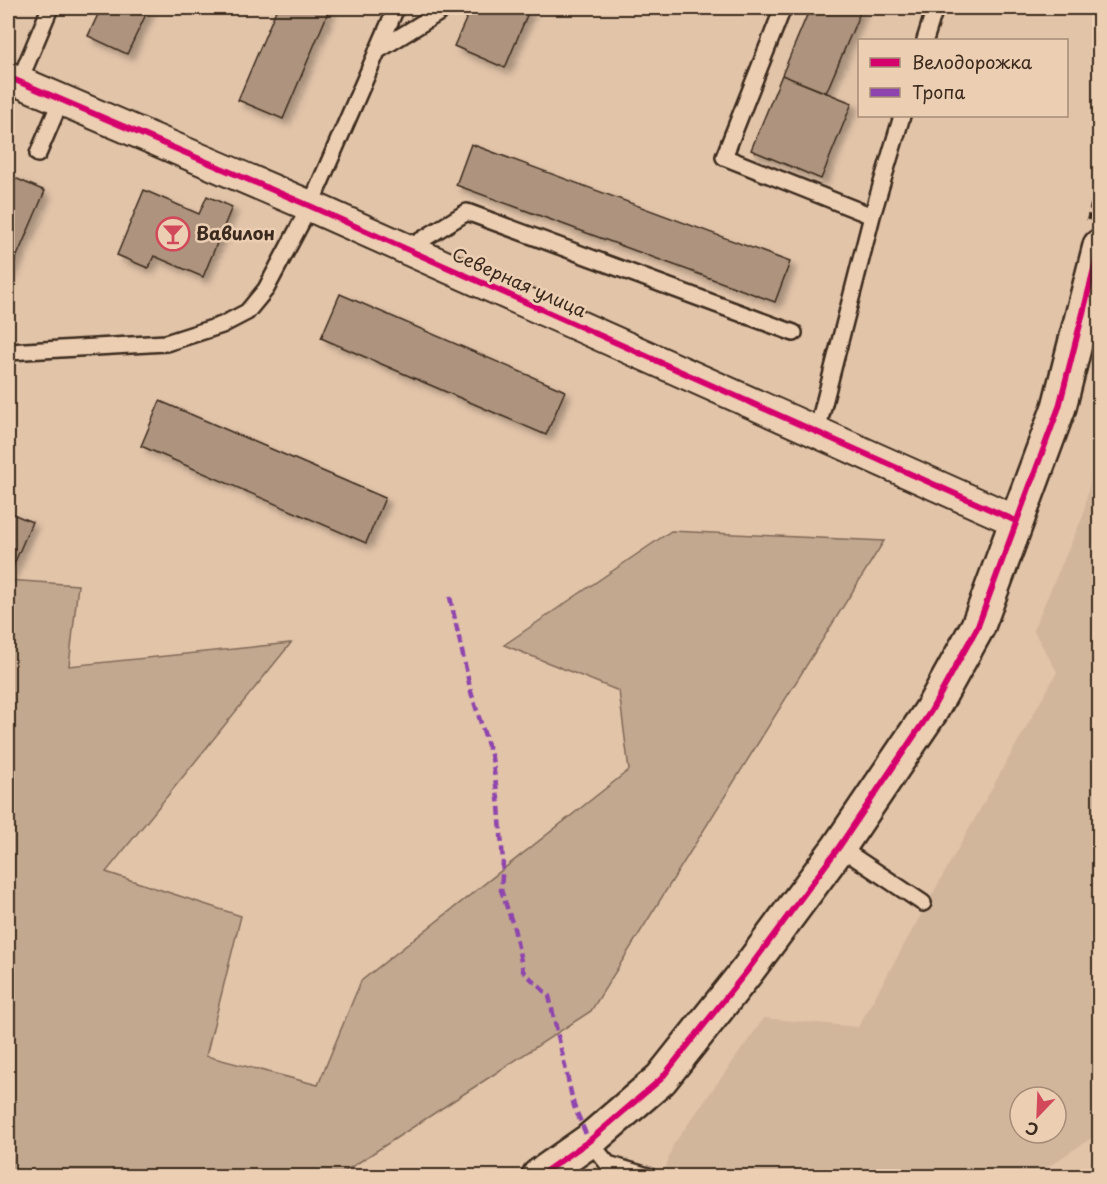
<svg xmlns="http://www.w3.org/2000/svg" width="1107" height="1184" font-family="'Playpen Sans',sans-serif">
<defs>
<filter id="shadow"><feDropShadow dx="5.5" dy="5.5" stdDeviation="3" flood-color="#0004"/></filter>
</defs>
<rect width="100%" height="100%" fill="#e2c4a9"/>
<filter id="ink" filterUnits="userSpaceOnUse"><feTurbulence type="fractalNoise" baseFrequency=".0167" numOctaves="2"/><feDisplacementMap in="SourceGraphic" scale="12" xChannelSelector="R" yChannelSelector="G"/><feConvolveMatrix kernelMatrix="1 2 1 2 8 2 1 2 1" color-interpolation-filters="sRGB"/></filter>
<g filter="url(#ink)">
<path fill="#d2b69c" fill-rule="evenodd" d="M1099 436V1133L1034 1176H663L673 1145 764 1018 858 1027 1057 672 1033 630 1083 516ZM1020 1097H1056V1133H1020Z"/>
<path fill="#c3a890" stroke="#7f6957" stroke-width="1.5" d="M671 531 884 541 591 1011 338 1176H8V580L78 585 69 666 291 643 106 872 241 916 206 1056 318 1085 361 981 629 770 619 691 504 645Z"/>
<path fill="#ae947e" stroke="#3b2a1e" stroke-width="1.5" filter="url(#shadow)" d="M101 8H149L127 54 88 36Z
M277 8H330L283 119 238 100Z
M471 8H530L505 68 454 46Z
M810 8H862L826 93 782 75Z
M782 75 852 103 821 179 751 150Z
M471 144 790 262 775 302 456 185Z
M8 175 45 191 8 277Z
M144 190 199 214 207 196 232 207 203 277 154 256 148 268 117 255Z
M340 294 565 391 546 435 321 338Z
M160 401 385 498 366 543 141 446Z
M8 512 32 522 9 576 8 575Z"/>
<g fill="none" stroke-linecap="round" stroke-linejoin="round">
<g stroke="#3b2a1e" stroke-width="20">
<path id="lane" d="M783 8 724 157 872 216
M925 40 935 8
M377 51 440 12 442 8
M19 82 50 8
M38 154 61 100
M407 249 467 212 794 333
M8 352 166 343 222 325 247 312 266 289 310 206 396 8
M817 431 872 216 902 116
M839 847 923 903
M589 1141 608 1164 648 1176"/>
</g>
<g stroke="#3b2a1e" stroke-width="34">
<path id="street" d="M8 77 310 206 1016 521"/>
</g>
<g stroke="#3b2a1e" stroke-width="38">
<path id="secondary" d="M539 1176 589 1141 661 1079 747 971 839 847 931 711 978 626 1059 407 1100 246"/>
</g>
<path stroke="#3b2a1e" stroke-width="4" stroke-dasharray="6 4.5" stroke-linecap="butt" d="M1088 220 1100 174"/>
<use href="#lane" stroke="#ecceb2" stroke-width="15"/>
<use href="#street" stroke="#ecceb2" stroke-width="30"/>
<use href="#secondary" stroke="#ecceb2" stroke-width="33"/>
<path stroke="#8e44ad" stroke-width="4.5" stroke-dasharray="9 4.5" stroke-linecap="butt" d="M450 597 471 692 492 758 499 805 503 862 501 890 514 928 523 971 549 996 574 1106 589 1141"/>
<g stroke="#ecceb2" stroke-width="10">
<path id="cycleway" d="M8 77 310 206 1016 521
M539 1176 589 1141 661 1079 747 971 839 847 931 711 978 626 1059 407 1100 246"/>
</g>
<use href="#cycleway" stroke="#d6006c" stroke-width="6"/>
</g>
</g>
<defs>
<g id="bar-ring" transform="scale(1.725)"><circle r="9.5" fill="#ecceb2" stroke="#d1495b" stroke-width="1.5"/><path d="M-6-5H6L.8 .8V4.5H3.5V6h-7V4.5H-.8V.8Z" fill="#d1495b"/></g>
</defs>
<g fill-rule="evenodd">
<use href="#bar-ring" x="173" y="234"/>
</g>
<g text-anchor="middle" stroke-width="5" stroke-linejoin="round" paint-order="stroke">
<g font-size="18" font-weight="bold" fill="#3b2a1e" stroke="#ecceb2" text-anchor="start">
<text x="196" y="240">Вавилон</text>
</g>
<g font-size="18" fill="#3b2a1e" stroke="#ecceb2">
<text transform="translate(519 283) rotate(24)" y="6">Северная улица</text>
</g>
</g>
<rect width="1107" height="1184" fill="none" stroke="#ecceb2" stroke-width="30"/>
<rect x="15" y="15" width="1077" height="1154" fill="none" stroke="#3b2a1e" stroke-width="2" filter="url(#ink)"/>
<rect x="858" y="39" width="210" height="78" fill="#ecceb2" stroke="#a58c77" stroke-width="1.5"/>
<rect x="870" y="58" width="30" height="9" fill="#d6006c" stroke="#a58c77" stroke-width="1.5"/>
<text x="912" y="69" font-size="18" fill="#3b2a1e">Велодорожка</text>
<rect x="870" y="88" width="30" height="9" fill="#8e44ad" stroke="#a58c77" stroke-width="1.5"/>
<text x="912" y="99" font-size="18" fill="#3b2a1e">Тропа</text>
<g transform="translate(1038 1115) rotate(203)"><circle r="28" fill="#ecceb2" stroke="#a58c77" stroke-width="1.5"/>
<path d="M0-4.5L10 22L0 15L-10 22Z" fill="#d1495b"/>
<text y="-9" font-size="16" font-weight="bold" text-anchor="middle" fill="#3b2a1e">С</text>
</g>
</svg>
